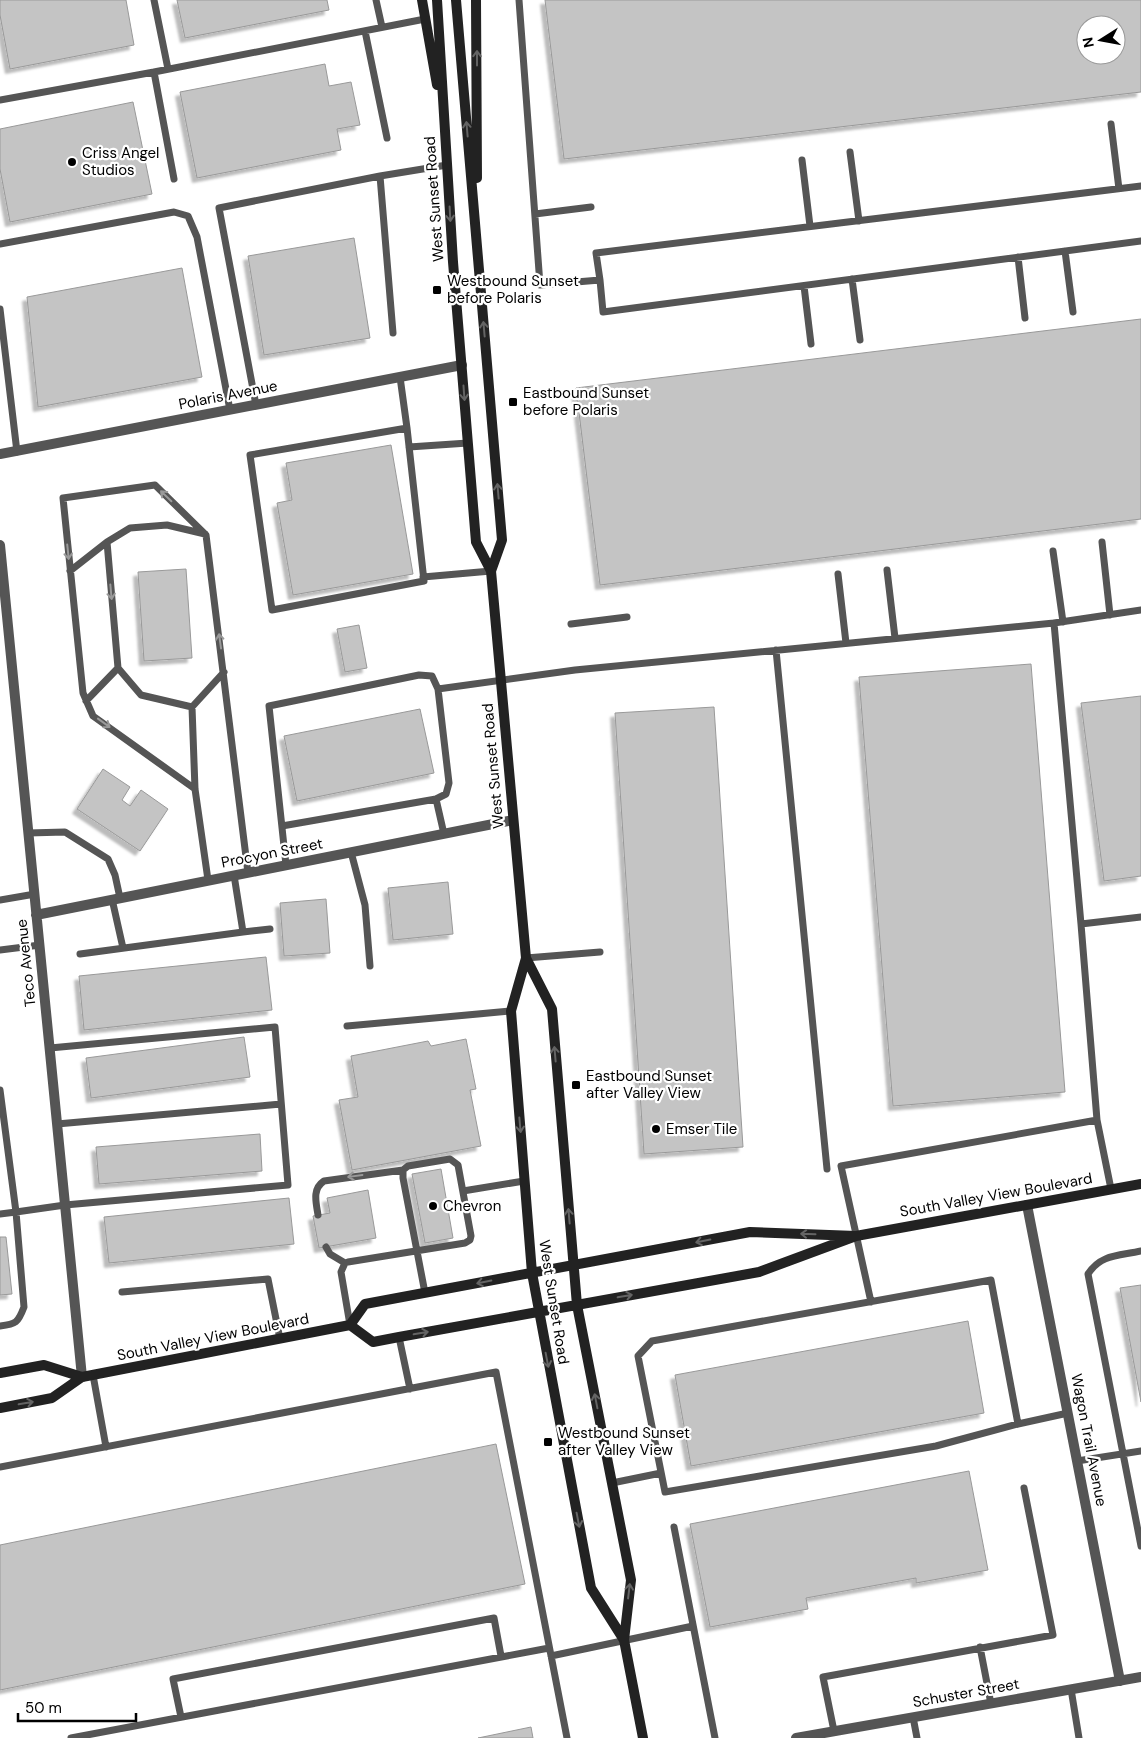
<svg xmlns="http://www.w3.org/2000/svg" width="1141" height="1738" font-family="'DM Sans',sans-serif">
<defs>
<filter id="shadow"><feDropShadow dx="-4.5" dy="4.5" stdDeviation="1" flood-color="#0004"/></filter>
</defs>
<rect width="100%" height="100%" fill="#fff"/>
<path fill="#c4c4c4" stroke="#999" fill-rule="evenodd" filter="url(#shadow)" d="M0 0H126L134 45 10 69 0 15Z
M177 0H327L329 10 185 38Z
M545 0H1141V92L564 159ZM1086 25H1116V55H1086Z
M325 64 329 86 351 82 360 125 337 129 341 150 197 178 180 92Z
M133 102 152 194 10 222 0 169V129Z
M354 238 370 338 264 355 248 256Z
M182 268 202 377 38 407 27 297Z
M1141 319V519L600 585 576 388Z
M391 445 413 574 293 595 277 503 292 500 286 463Z
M186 569 192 658 144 661 138 572Z
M359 625 367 668 345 672 337 629Z
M1031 664 1065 1092 893 1106 859 677Z
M1141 696V876L1104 881 1081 703Z
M714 707 743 1147 644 1154 615 713Z
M420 709 434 773 297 801 284 736Z
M103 769 130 787 122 800 130 806 141 790 168 809 140 851 77 809Z
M448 882 453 934 393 940 388 888Z
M326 899 330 953 284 956 280 903Z
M266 957 272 1010 84 1030 79 976Z
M244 1037 250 1077 91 1098 86 1058Z
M466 1039 476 1089 470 1090 481 1146 352 1170 339 1100 358 1097 351 1056 428 1041 431 1046Z
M260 1134 262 1171 99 1184 96 1147Z
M441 1169 453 1238 425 1243 412 1174Z
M368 1190 376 1238 319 1248 313 1216 330 1213 327 1198Z
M289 1198 294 1244 109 1263 104 1217Z
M0 1237H6L12 1294 0 1295Z
M1141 1285V1402L1120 1288Z
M968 1321 984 1413 691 1466 675 1375Z
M496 1444 525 1584 0 1690V1545Z
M969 1471 988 1570 916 1583V1578L806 1598 808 1609 710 1627 690 1524Z
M531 1727 533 1738H478Z"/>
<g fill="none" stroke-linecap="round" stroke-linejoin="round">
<path stroke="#555" stroke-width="7" d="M154 0 168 69
M376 0 382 27
M519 0 540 285 600 280 603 312 1141 241
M365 31 387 138
M0 100 154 72
M1111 124 1119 189
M850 152 859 221
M802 160 810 226
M380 176 393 333
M174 179 154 72 425 19
M535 214 591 207
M0 244 174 212 188 216 197 237 230 410
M1065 251 1073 312
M1018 257 1025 318
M852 279 860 340
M600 280 596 253 1141 186
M804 286 811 344
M0 309 17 452
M400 377 407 428 250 455 272 610 424 581 407 428
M256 405 219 208 380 176 447 165
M409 447 468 443
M1102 542 1110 615
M1053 551 1063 622
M887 570 895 638
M70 571 107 542
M838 574 846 643
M423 577 491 571
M571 624 627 617
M776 650 827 1169
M438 689 575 670 1054 623
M86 701 118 668
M192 707 141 695 118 668 107 542 130 528 167 525 205 534
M195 789 93 716 83 693 63 498 155 485 206 535 248 873
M282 826 436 799
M28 833 65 832 108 859 115 875 120 898
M351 852 365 905 370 966
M286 865 269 706 419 675 432 676 438 689 449 783 446 794 436 799 444 834
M208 880 195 789 192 707 224 672
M112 899 123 948
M0 900 35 894
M1081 924 1054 623 1141 610
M243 932 270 929
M0 950 40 945
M80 954 243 932 234 875
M526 958 600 952
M347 1026 511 1011
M0 1090 16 1212 0 1214
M57 1124 281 1104
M1111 1189 1097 1120 1081 924 1141 917
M463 1191 524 1181
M318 1215C316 1202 312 1189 324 1181L403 1170
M326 1247 330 1254 345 1263
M1141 1251C1119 1256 1101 1254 1088 1274L1141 1546
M122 1292 268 1279 280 1339
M871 1302 841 1166 1097 1120
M350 1325 341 1272 345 1263 348 1262 465 1243 470 1240 471 1236 458 1165 450 1159 408 1166 403 1170V1178L425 1293
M0 1326C16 1324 18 1323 24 1307L16 1212 65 1205 288 1185 275 1027 50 1048
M399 1337 410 1389
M93 1375 106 1447
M1018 1424 991 1280 652 1341 638 1356 665 1492 936 1446 1018 1424 1068 1413
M1077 1461 1141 1451
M0 1467 496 1372 567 1738
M612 1483 661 1473
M674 1527 715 1738
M980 1647 991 1704
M551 1656 693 1626
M1071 1689 1079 1738
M181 1717 173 1679 494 1618 501 1656
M913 1717 917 1738
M834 1731 823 1677 1053 1635 1024 1488
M71 1738 549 1648"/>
<path stroke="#555" stroke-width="10" d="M0 545 82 1377
M36 915 513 820
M1027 1205 1120 1681
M796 1738 1141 1677"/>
<path stroke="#555" stroke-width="10" d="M0 454 462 365"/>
<path stroke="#222" stroke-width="10" d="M422 0 437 85
M437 0 453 262 476 542 491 571 526 958 552 1009 577 1305 631 1580 624 1640 643 1738
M456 0 502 540 491 571
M476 0 477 178
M526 958 511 1011 532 1273 591 1588 624 1640
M350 1325 373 1342 399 1337 759 1272 856 1236 1141 1184
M0 1373 44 1365 82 1377
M0 1408 52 1398 82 1377 350 1325 365 1304 750 1232 856 1236"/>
</g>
<defs><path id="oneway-shaft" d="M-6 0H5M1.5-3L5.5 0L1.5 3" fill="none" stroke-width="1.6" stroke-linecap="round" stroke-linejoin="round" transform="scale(1.25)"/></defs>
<g stroke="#646464">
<use href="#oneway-shaft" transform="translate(477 58) rotate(-90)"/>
<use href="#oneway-shaft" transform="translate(467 129) rotate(-95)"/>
<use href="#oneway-shaft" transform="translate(450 214) rotate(87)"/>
<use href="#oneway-shaft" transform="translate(484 329) rotate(-95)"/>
<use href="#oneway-shaft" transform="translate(464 393) rotate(86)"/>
<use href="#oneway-shaft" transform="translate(498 491) rotate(-95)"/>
<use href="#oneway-shaft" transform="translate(555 1054) rotate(-95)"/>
<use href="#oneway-shaft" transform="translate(520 1125) rotate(85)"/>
<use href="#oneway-shaft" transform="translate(569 1216) rotate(-95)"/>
<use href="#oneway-shaft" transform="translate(808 1234) rotate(-178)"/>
<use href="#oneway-shaft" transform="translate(703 1241) rotate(169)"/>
<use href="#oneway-shaft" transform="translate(484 1282) rotate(169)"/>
<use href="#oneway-shaft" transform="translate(625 1296) rotate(-10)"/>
<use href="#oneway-shaft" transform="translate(421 1333) rotate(-10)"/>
<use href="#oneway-shaft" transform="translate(547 1360) rotate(79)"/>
<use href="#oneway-shaft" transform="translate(596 1401) rotate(-101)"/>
<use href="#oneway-shaft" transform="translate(26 1403) rotate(-10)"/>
<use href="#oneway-shaft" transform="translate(578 1520) rotate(79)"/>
<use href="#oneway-shaft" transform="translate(629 1591) rotate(-83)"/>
</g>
<g stroke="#999">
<use href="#oneway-shaft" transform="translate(166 496) rotate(-136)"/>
<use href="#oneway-shaft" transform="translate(68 552) rotate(84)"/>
<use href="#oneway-shaft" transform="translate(111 592) rotate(85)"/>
<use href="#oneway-shaft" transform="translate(220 641) rotate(-98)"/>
<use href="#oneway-shaft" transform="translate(104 723) rotate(36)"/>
<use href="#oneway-shaft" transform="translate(355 1176) rotate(172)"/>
</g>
<g fill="#000" stroke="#fff" stroke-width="2">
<circle cx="72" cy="162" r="5"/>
<rect x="432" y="285" width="10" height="10" rx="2.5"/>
<rect x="508" y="397" width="10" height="10" rx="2.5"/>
<rect x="571" y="1080" width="10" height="10" rx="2.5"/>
<circle cx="656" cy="1129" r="5"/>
<circle cx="433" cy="1206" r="5"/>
<rect x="543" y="1437" width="10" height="10" rx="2.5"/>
</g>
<g text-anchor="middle" stroke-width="4.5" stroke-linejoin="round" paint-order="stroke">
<g font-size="15" fill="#000" stroke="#fff" text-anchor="start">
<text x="82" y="158">Criss Angel<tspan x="82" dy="17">Studios</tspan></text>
<text x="447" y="286">Westbound Sunset<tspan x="447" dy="17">before Polaris</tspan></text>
<text x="523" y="398">Eastbound Sunset<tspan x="523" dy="17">before Polaris</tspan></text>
<text x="586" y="1081">Eastbound Sunset<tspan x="586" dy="17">after Valley View</tspan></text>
<text x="666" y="1134">Emser Tile</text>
<text x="443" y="1211">Chevron</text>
<text x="558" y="1438">Westbound Sunset<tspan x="558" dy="17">after Valley View</tspan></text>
</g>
<g font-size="15" fill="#000" stroke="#fff">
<text transform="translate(434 199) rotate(-94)" y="5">West Sunset Road</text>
<text transform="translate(228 395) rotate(-11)" y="5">Polaris Avenue</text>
<text transform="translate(493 766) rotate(-95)" y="5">West Sunset Road</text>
<text transform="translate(272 853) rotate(-11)" y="5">Procyon Street</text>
<text transform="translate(26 963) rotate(-96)" y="5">Teco Avenue</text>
<text transform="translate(996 1195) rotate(-10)" y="5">South Valley View Boulevard</text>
<text transform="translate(554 1302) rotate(81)" y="5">West Sunset Road</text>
<text transform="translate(213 1337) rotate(-11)" y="5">South Valley View Boulevard</text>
<text transform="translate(1089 1440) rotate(79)" y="5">Wagon Trail Avenue</text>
<text transform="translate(966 1693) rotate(-10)" y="5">Schuster Street</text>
</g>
</g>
<g transform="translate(1101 40) rotate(259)"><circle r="24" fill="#ffffff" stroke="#999999"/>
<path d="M0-4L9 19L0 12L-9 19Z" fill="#000000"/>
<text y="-8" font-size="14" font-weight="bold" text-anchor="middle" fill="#000000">N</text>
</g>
<path d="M18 1713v8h118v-8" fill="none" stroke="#000000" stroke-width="2.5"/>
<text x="25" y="1713" font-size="15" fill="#000000" stroke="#ffffff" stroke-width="4" paint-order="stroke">50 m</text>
</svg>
